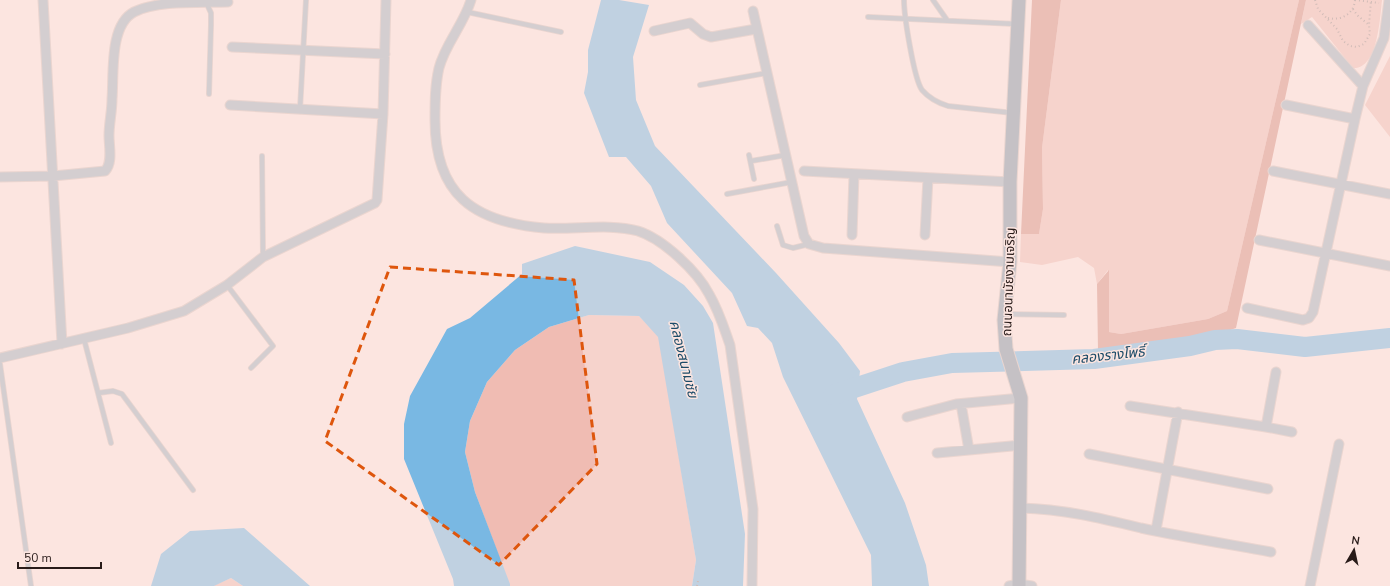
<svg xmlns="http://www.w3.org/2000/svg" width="1390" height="586" font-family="'Nunito Sans','Noto Sans Thai',sans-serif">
<rect width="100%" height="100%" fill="#fce5e0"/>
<path fill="#f0bcb3" d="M1061 0H1299L1227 311 1208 319 1121 334 1109 332 1108 270 1097 284 1094 268 1078 257 1042 265 1020 262 1021 234H1039L1043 209 1042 148Z
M1306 0H1382C1380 17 1378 70 1353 68L1312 17 1301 24Z
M1390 56V137L1365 105Z
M589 315 639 316 659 337 696 560 692 586H510L475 492 465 452 470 421 487 382 515 350 549 327Z
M231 578 243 586H214L215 585Z"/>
<path fill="#d79084" d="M1032 0H1061L1042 148 1043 209 1039 234H1021Z
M1299 0H1306L1236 328 1207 338 1111 352 1098 351 1097 284 1109 270V332L1121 334 1208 319 1227 311Z"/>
<path fill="#79b8e3" d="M601 0H619L649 5 633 57 636 100 655 146 776 273 839 343 860 371 857 399 905 503 926 565 929 586H872L871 555 783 377 772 343 758 328 747 326 732 293 667 223 651 186 626 157H609L584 93 588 72V50Z
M575 246 650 262 684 285 703 306 713 323 745 534 743 586H692L696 560 658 337 639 316 589 315 549 327 515 350 487 382 470 421 465 452 475 492 510 584V586H454L453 579 404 459V424L410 396 447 329 470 318 522 274V264Z
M244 528 310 586H243L231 578 214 586H151L161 554 190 531Z"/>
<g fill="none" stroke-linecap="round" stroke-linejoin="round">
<path stroke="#79b8e3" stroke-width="20" d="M833 395 903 372 952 363 1094 359 1190 346 1215 340 1237 339 1305 347 1390 338"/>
<g stroke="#d6c1bc" stroke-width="6">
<path id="lane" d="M904 0C904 16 914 79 922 90 929 98 938 103 948 106L1013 113
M933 0 947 20
M206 2 211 13V25L209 94
M467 12 561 32
M868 17 1016 24
M700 85 767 73
M300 109 306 0
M749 155 754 179
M262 156 263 257
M751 161 786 155
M727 194 792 182
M777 226 783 245 793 248 809 244
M227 285 273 346 251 368
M1006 314 1064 315
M84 339 111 443
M0 364 31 586
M98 393 113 391 122 394 193 490"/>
</g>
<g stroke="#d6c1bc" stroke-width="11">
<path id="street" d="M43 0 62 344
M471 0C464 24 445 44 439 68 435 85 435 102 435 120 435 194 473 222 544 228 573 230 610 223 638 231 663 239 697 271 709 294 719 311 724 328 730 345L753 509 752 586
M753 11 804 236 809 244 823 248 1010 262
M1308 25 1363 86
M654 31 690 23 703 34 711 37 756 29
M232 47 385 54
M230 105 383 114
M1286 105 1355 119
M804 171 1010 182
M1273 171 1390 194
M0 177 53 176 105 171C113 163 109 146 109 136 109 123 112 112 112 99 114 74 109 25 134 12 158 0 200 3 228 2
M852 235 854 174
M925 235 928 178
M1259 240 1390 266
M1247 308 1303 320 1309 318 1313 312 1355 119 1363 86 1384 38 1389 0
M0 358 128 328 184 311 227 285 263 257 375 203 377 200 383 114 386 0
M961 404 969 450
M1130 406 1266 427 1276 372
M907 417 956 404 1021 398
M1266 427 1292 432
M937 453 1022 445
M1089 454 1268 489
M1021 508C1063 509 1100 518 1141 528 1184 537 1227 544 1271 552
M1156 530 1178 412
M1009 586 1019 584 1032 586
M1310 586 1339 444"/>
</g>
<g stroke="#d6c1bc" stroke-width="15">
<path id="secondary" d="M1019 586 1021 398 1006 349 1004 320 1010 262V182L1019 0"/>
</g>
<path stroke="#9d8a87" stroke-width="2" stroke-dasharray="1 3" stroke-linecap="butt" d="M1315 0 1318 9 1337 29 1343 41 1350 46 1357 47 1364 44 1370 34 1369 25 1371 0
M1355 0 1379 3
M1353 9 1357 15 1369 25
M1328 18C1341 21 1354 14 1355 0
M697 586 698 581"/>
<use href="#lane" stroke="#a5b2bc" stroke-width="4.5"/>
<use href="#street" stroke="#a5b2bc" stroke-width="9"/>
<use href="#secondary" stroke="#8396a4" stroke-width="13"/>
</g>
<path d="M0 0H1390V586H0ZM390 267 574 280 597 464 499 565 325 441Z" fill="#fce5e0" fill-opacity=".55" fill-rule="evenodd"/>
<path fill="none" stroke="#de560d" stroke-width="3" stroke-dasharray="8 5" stroke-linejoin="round" d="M390 267 574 280 597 464 499 565 325 441Z"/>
<g text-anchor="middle" stroke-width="3" stroke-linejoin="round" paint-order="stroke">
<g font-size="13" fill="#281b19" stroke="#fce5e0">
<text transform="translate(1008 282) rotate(-88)" y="5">ถนนอนามัยงามเจริญ</text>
</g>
<g font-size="14" font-style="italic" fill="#1b4b68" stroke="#fce5e0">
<text transform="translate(1108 355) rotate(-6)" y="5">คลองรางโพธิ์</text>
<text transform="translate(684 359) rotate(76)" y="5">คลองสนามชัย</text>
</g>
</g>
<g transform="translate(1354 550) rotate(9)" stroke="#fce5e0" stroke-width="3" paint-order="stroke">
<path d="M0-3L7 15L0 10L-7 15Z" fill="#281b19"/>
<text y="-6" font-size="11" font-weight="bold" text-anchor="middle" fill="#281b19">N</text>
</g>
<path d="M18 562v6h83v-6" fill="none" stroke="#281b19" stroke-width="2"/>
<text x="24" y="562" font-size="12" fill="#281b19" stroke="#fce5e0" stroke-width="3" paint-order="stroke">50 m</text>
</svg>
